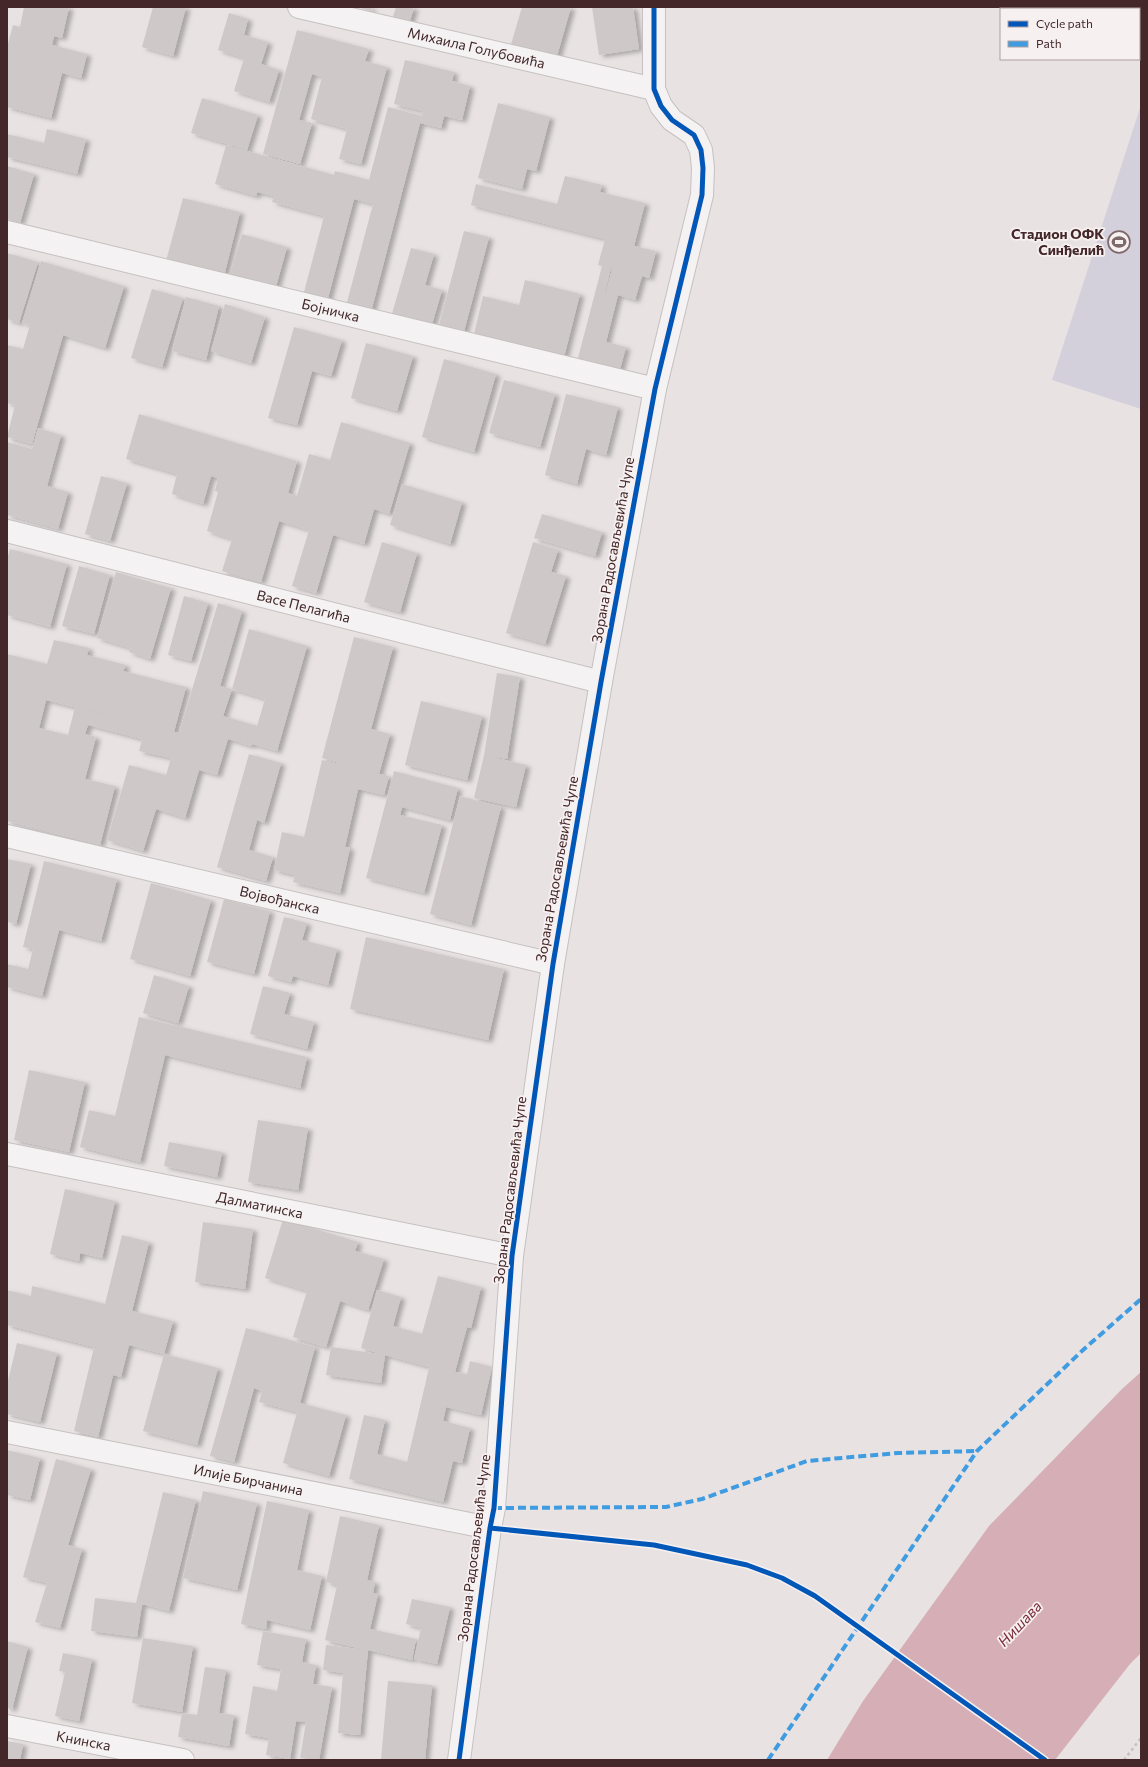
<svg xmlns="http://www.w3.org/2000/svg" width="1148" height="1767" font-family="Commissioner,sans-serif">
<defs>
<filter id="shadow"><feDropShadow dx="4.5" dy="2.5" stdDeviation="2" flood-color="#0004"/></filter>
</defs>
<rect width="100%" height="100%" fill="#e8e2e3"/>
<path fill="#d3cfdb" d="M1141 105V409L1052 380Z"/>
<path fill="#d5aeb6" d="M1141 1372V1653L1130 1664 1055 1760H827L863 1701 989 1526 1122 1389Z"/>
<path fill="#cfc8c9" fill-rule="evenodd" filter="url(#shadow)" d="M24 7H69L62 38 54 36 52 45 87 54 81 78 62 73 51 118 7 107V47L13 25 20 27Z
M153 7H186L173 56 142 47Z
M357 7H372L371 11Z
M396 7H414L409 25 392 20Z
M522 7H571L555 63 509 51Z
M592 7H633L639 49 599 55Z
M1007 7H1042V9H1007Z
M229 13 248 19 244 35 268 42 261 64 279 70 269 102 234 91 244 58 218 50Z
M297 30 369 49 365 61 387 67 361 164 339 159 347 129 311 119 322 77 312 74 299 120 312 123 300 164 263 154Z
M405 60 454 72 452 81 470 86 462 120 444 116 441 128 420 123 371 312 346 306 373 204 354 199 327 302 303 296 324 216 272 202 274 196 257 192 259 185 256 196 215 184 226 145 334 175 335 171 369 180 388 107 422 116 423 111 394 104Z
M202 98 258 115 247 150 191 133Z
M498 103 550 117 536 171 527 169 522 189 478 178Z
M47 129 86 139 77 174 7 157V134L44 143Z
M7 166 34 174 20 223 7 219Z
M565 176 602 185 600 192 645 203 634 246 656 251 649 278 642 276 635 300 618 295 606 342 626 347 619 373 577 362 602 266 598 265 605 239 471 205 476 184 557 204ZM611 268 612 269 606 292H605Z
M183 198 240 212 224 276 166 261Z
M464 231 489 237 463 335 438 329Z
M242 234 287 247 275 290 229 276Z
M411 248 434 254 425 285 442 290 431 328 391 317Z
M7 253 38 262 19 323 7 319Z
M41 261 124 286 105 348 63 335 32 444 7 437 15 405 7 403V345L23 349 30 325 22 323Z
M525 280 580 294 564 357 474 334 483 296 519 305Z
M152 289 183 298 162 367 131 358Z
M186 297 219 306 206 360 172 351Z
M225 304 265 317 251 363 211 351Z
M294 327 342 340 331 376 312 371 297 425 268 418Z
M366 343 413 356 397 411 351 398Z
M444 359 496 374 474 452 422 437Z
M504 380 555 394 540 447 489 433Z
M566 394 618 407 606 455 586 449 577 484 545 475Z
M139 414 297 461 288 493 297 496 309 454 330 460 341 422 410 443 389 514 374 509 364 544 333 535 316 593 292 586 309 530 279 521 261 582 222 571 232 539 207 531 218 492 215 491 218 478 211 476 203 504 172 494 177 474 126 459Z
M38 428 61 435 47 486 68 492 58 529 7 515V442L32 449Z
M101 476 127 483 110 541 85 534Z
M402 484 462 502 450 544 390 525Z
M542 514 602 532 595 556 534 538Z
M382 542 417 553 400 612 364 602Z
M533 542 558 550 551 572 566 576 545 644 506 633Z
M10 549 67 564 50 627 7 615V559Z
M79 566 110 575 94 634 62 626Z
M116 572 171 588 150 659 129 652 130 648 97 638Z
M184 596 208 603 191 661 168 655Z
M218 603 242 611 220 686 232 689 223 716 257 726 265 699 232 689 249 629 307 646 277 751 252 744 251 746 228 739 217 775 199 770 185 818 156 809 143 851 107 840 129 765 166 775 171 758 139 751 142 739 88 725 85 734 96 737 85 779 115 786 100 845 7 821V654L47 664 54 640 89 648 87 655 126 665 123 671 186 687 174 732 179 733ZM46 700 74 707V706L156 727 75 707 68 735 39 728Z
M354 637 393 647 371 729 390 734 379 774 389 776 384 795 358 789 345 847 350 848 340 893 293 882 295 875 274 870 282 832 304 837 322 760 353 767 322 758Z
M497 673 520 677 507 759 488 756 526 765 516 807 474 798 484 755Z
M421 701 482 716 467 780 405 765Z
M249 754 281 763 264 823 257 820 249 850 273 857 266 881 217 867Z
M394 771 458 788 450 820 402 807 400 815 442 825 424 893 366 878Z
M460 796 501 807 471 925 430 914Z
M7 859 31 864 16 924 8 922V926Z
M44 861 117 879 101 941 59 930 42 996 7 987V964L28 969 33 949 23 947Z
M151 883 211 900 190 976 130 959Z
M224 899 270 911 254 974 207 962Z
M284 917 307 923 302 940 337 949 328 985 293 976 291 982 268 976Z
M366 937 504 969 488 1040 350 1009Z
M154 975 189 986 178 1023 143 1013Z
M263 986 290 993 284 1014 314 1022 307 1049 250 1034Z
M139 1017 307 1057 300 1088 165 1055 140 1162 80 1147 89 1110 115 1116Z
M29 1070 85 1082 69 1152 14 1140Z
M258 1120 308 1128 298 1190 248 1182Z
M169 1142 222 1152 217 1177 164 1166Z
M65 1189 115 1201 102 1258 80 1253 79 1261 50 1254Z
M283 1219 358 1242 355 1251 384 1259 368 1310 340 1301 326 1347 293 1337 307 1291 265 1278Z
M203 1222 253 1229 245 1289 195 1282Z
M122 1235 149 1242 132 1311 173 1321 164 1354 218 1368 197 1445 143 1431 164 1354 129 1345 121 1377 113 1375 98 1437 74 1431 94 1347 7 1325V1290L31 1296 32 1286 105 1304Z
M438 1276 481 1287 471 1328 467 1327 455 1372 467 1374 470 1361 492 1367 481 1415 446 1407 443 1421 470 1428 462 1463 453 1461 443 1502 349 1479 364 1415 385 1420 377 1454 407 1462 429 1368 440 1370 385 1355 381 1383 326 1375 331 1347 385 1355 361 1348 377 1290 401 1297 393 1326 422 1334Z
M246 1328 315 1347 300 1403 346 1415 329 1476 283 1463 297 1412 259 1402 262 1391 254 1388 234 1462 210 1456Z
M17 1343 57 1353 40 1422 7 1414V1385Z
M7 1450 40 1458 30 1500 7 1495Z
M56 1459 91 1469 68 1545 82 1549 60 1628 35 1622 47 1583 23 1577Z
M203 1491 257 1503 237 1590 183 1578Z
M163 1492 196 1500 169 1611 142 1604 137 1637 91 1631 95 1598 142 1604 136 1603Z
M267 1501 309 1510 297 1570 322 1576 310 1630 267 1620 266 1629 241 1624Z
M340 1516 379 1525 367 1580 375 1582 373 1593 378 1594 370 1629 416 1639 412 1660 368 1650 360 1735 338 1733 343 1673 323 1670 326 1645 366 1650 325 1640 337 1585 326 1582Z
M412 1599 450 1607 437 1664 414 1659 421 1628 406 1624Z
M263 1631 306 1639 302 1662 316 1665 313 1684 332 1687 319 1760 300 1758 306 1722 296 1721 290 1759 266 1755 269 1738 245 1734 253 1686 277 1691 281 1669 257 1665Z
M143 1638 193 1646 182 1712 132 1703Z
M7 1641 28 1647 12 1709 7 1708Z
M63 1653 92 1659 79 1721 55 1716 65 1672 59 1671Z
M205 1667 226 1670 219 1713 234 1715 229 1746 178 1737 182 1713 197 1715Z
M388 1681 432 1685 425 1760H381Z
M7 1741 23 1744 20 1760H7Z"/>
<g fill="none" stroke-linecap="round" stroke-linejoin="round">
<g stroke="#c6c0c1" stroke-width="24">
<g id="minor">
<path id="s1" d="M299 7 654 89"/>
<path id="s2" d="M7 232 655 389"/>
<path id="s3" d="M7 531 601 682"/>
<path id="s4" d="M7 836 553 964"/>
<path id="s5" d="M7 1154 512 1256"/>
<path id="s6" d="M7 1432 490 1528"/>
<path id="s7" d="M7 1726 183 1760"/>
<path d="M459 1760 490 1528 494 1508 512 1256 553 964 601 682 655 389 702 195 703 168 701 150 694 135 672 120 661 106 654 89V7"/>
</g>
</g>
<path stroke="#c7c1c2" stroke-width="2.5" stroke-dasharray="3 3" stroke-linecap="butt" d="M1124 1760 1141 1738"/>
<use href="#minor" stroke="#f4f2f2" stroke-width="22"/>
<path stroke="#3f9ce1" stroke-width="4" stroke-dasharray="8 4" stroke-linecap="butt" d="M494 1508 666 1507 702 1499 807 1461 898 1453 977 1451
M768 1760 977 1451 1083 1350 1141 1299"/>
<g stroke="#f7f0f1" stroke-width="8">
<path id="cycleway" d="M490 1528 654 1545 747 1565 782 1578 815 1596 1045 1760
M459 1760 490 1528 494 1508 512 1256 553 964 601 682 655 389 702 195 703 168 701 150 694 135 672 120 661 106 654 89V7"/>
</g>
<use href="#cycleway" stroke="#0057b8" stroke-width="5"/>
</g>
<defs>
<g id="stadium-ring" transform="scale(1.15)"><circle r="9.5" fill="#f7f0f1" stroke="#7d686a" stroke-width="1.5"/><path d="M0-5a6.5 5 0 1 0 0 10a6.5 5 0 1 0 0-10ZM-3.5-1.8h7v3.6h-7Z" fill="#7d686a"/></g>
</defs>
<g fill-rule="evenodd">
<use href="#stadium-ring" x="1119" y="242"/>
</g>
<g text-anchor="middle" stroke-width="3.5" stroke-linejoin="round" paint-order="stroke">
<g font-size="14" fill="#432729" stroke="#f7f0f1">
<text dy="5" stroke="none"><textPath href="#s1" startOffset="182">Михаила Голубовића</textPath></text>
<text dy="5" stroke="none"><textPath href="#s2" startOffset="333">Бојничка</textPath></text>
<text transform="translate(613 550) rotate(-80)" y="5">Зорана Радосављевића Чупе</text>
<text dy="5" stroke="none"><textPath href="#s3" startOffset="306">Васе Пелагића</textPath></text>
<text transform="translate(557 869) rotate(-80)" y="5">Зорана Радосављевића Чупе</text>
<text dy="5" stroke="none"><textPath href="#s4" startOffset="280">Војвођанска</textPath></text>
<text transform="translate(510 1190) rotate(-83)" y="5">Зорана Радосављевића Чупе</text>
<text dy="5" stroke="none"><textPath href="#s5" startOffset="258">Далматинска</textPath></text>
<text dy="5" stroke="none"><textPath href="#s6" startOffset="246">Илије Бирчанина</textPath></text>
<text transform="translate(474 1548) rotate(-83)" y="5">Зорана Радосављевића Чупе</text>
<text dy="5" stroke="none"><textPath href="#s7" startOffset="78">Книнска</textPath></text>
</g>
<g font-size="14" font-weight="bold" fill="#432729" stroke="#f7f0f1" text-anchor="end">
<text x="1104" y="239">Стадион ОФК<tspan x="1104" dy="16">Синђелић</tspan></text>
</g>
<g font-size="15" font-style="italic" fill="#7b2e39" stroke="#f7f0f1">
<text transform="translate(1020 1624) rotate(-47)" y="5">Нишава</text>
</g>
</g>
<rect width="1148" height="1767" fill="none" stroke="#432729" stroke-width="16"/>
<rect x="1000" y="8" width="140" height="52" fill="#f7f0f1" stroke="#afa0a1"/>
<rect x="1008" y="21" width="20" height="6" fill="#0057b8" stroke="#afa0a1"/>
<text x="1036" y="28" font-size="12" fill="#432729">Cycle path</text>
<rect x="1008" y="41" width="20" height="6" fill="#3f9ce1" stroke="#afa0a1"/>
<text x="1036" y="48" font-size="12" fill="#432729">Path</text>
</svg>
